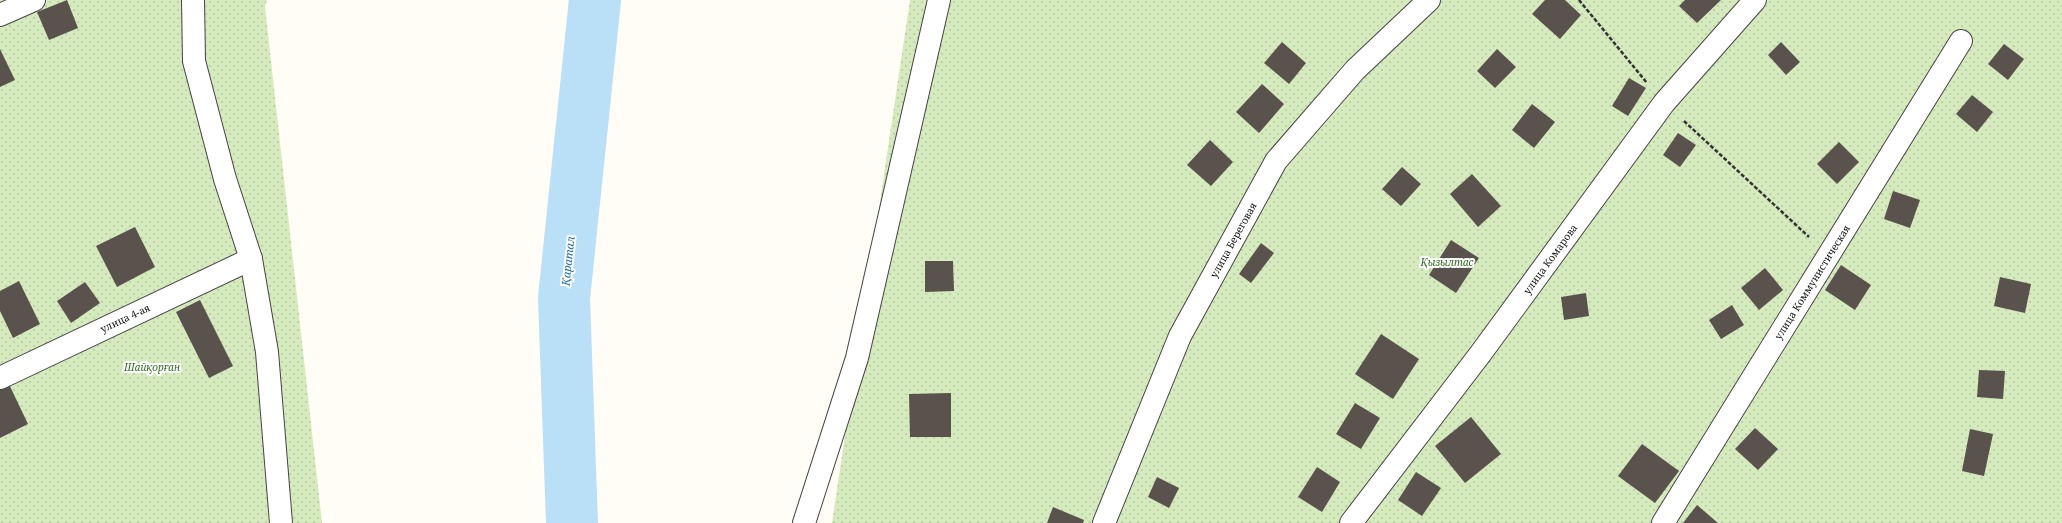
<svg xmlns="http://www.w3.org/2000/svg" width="2062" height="523" viewBox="0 0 2062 523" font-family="'Noto Serif',serif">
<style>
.garden{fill:url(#garden-dots)}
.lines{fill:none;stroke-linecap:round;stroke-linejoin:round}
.river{stroke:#b9e0f7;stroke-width:52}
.building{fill:#5a524d}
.street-casing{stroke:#444;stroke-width:24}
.path{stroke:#333;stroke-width:2.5;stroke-dasharray:4 2;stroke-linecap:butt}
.street{stroke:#fff;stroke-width:22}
.labels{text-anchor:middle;stroke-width:4;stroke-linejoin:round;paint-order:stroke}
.street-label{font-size:10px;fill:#111;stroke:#fff}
.park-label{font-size:10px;font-style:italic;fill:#2f6b1f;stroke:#fff}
.water-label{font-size:11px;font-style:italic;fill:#1768a6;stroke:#fff}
</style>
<defs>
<pattern id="garden-dots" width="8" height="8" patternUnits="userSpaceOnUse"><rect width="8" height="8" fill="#d5ebbd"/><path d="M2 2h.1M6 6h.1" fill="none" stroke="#b6c8a1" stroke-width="1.8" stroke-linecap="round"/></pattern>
</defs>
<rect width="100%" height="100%" fill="#fffdf5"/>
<g class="garden">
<polygon points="0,0 267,0 265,7 322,523 0,523"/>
<polygon points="910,0 2062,0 2062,523 832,523"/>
</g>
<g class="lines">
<polyline class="river" points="572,523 564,298 595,0"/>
</g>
<g class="building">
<polygon points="67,0 78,28 49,40 37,12"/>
<polygon points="1545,0 1565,0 1581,15 1560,39 1532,14"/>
<polygon points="1685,0 1721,0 1697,23 1679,6"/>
<polygon points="1282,42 1306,63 1289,84 1264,63"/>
<polygon points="1781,42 1800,62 1786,75 1768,55"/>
<polygon points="2004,44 2024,59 2008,80 1988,64"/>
<polygon points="0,49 15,80 0,87"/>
<polygon points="1497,49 1516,67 1495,88 1477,71"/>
<polygon points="1629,78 1646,88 1628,116 1612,106"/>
<polygon points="1262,84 1284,104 1259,133 1236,112"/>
<polygon points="1972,95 1993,112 1977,132 1956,114"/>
<polygon points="1532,104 1555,122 1534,148 1512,130"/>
<polygon points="1678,133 1696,145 1680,167 1663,155"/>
<polygon points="1210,140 1233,162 1211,186 1187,165"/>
<polygon points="1839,142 1859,162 1837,184 1817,164"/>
<polygon points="1402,167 1421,184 1401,206 1382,189"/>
<polygon points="1472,174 1501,206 1478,227 1450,194"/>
<polygon points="1893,191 1920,200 1910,228 1884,219"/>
<polygon points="135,227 155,267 117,287 96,246"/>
<polygon points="1451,240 1479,258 1456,293 1429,275"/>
<polygon points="1261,243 1274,253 1251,283 1239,274"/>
<polygon points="925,261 953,261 954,291 925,292"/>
<polygon points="1841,265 1871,285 1855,310 1825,290"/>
<polygon points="1765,268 1783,290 1759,310 1741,288"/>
<polygon points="2000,277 2031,284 2025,313 1994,306"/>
<polygon points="19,281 40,324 13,338 0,311 0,291"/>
<polygon points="85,282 100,303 71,323 57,301"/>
<polygon points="1586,293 1589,316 1564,320 1561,297"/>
<polygon points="200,300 233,366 209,378 176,312"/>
<polygon points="1732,305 1744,325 1721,339 1709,320"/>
<polygon points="1381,334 1419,359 1393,399 1355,374"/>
<polygon points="1979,370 2005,371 2003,399 1977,397"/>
<polygon points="7,380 28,424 0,438 0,384"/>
<polygon points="951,393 951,437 910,437 909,394"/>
<polygon points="1355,403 1380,418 1361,449 1336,434"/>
<polygon points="1471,417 1501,454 1465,483 1435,446"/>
<polygon points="1755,428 1778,449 1758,470 1735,449"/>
<polygon points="1970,429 1993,434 1984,476 1962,471"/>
<polygon points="1642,444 1679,471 1655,503 1618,476"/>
<polygon points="1317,467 1340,482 1322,512 1298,497"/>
<polygon points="1416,472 1441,488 1422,516 1398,500"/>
<polygon points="1157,477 1179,488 1169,508 1148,497"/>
<polygon points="1697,505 1718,523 1683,523"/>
<polygon points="1053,507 1084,520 1083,523 1047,523"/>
</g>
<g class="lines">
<g class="street-casing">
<g id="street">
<polyline points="193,0 194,61 225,179 251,259 267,352 281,523"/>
<polyline points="0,15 34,0"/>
<polyline points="0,378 251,259"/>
<polyline points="804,523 857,358 939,0"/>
<polyline points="1104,523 1180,336 1276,161 1355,70 1429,0"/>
<polyline points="1351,523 1481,353 1664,103 1755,0"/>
<polyline points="1663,523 1961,41"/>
</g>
</g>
<g class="path">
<polyline points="1579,0 1647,83"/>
<polyline points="1684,121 1809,237"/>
</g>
<use href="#street" class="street"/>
</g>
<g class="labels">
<g class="street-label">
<text transform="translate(1233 240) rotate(-61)" y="4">улица Береговая</text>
<text transform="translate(1550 259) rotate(-54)" y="4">улица Комарова</text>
<text transform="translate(1812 282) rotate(-58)" y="4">улица Коммунистическая</text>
<text transform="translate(125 318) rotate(-25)" y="4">улица 4-ая</text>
</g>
<g class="park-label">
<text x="1447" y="266">Қызылтас</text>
<text x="152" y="371">Шайқорған</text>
</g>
<g class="water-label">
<text transform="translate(568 261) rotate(-84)" y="4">Қаратал</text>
</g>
</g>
</svg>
